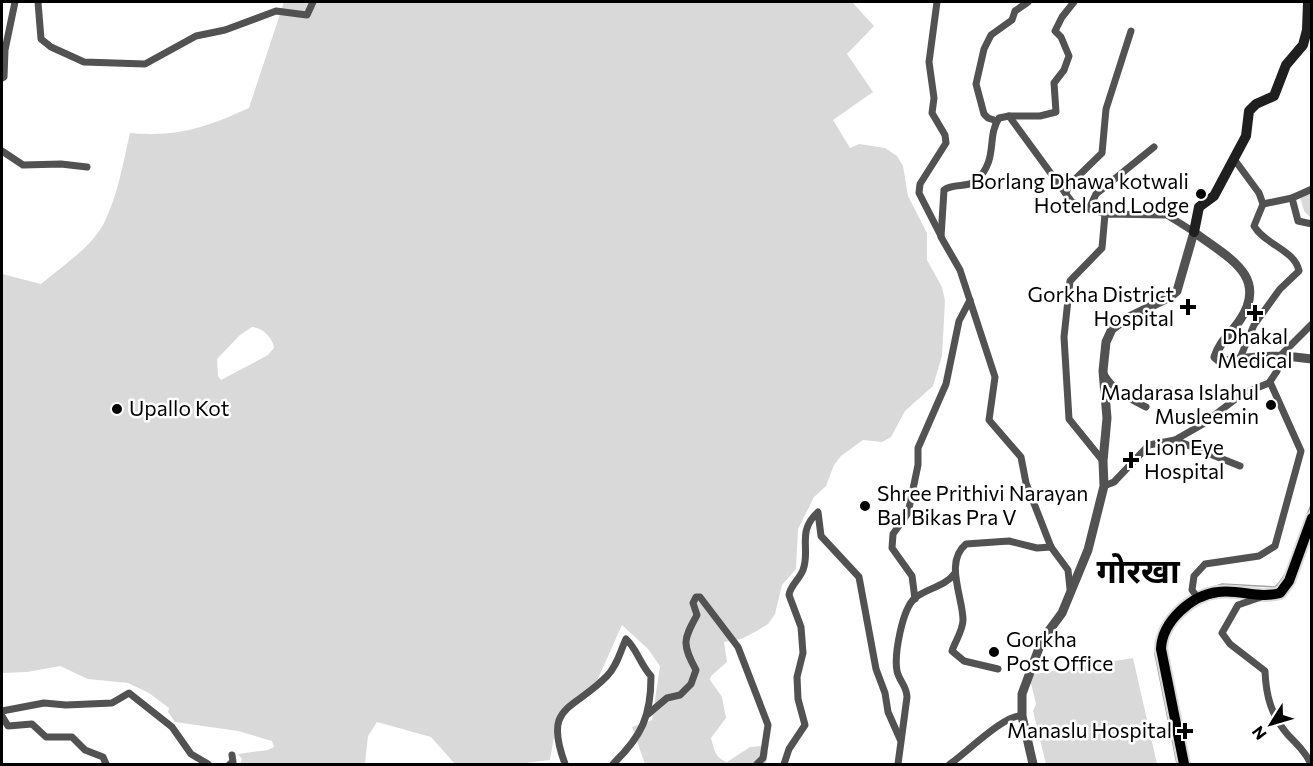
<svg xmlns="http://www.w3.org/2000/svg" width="1313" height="766" viewBox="0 0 1313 766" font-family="Commissioner,'Noto Sans Devanagari',sans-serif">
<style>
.green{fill:#d9d9d9;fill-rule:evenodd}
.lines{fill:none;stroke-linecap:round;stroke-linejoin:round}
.stream{stroke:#a0a0a0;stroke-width:1.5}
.primary-casing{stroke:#dbdbdb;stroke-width:14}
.minor{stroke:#525252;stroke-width:7}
.tertiary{stroke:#525252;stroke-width:9}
.secondary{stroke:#1f1f1f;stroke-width:10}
.primary{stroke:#000;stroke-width:10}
.poi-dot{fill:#000;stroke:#fff;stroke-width:2}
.labels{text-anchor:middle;stroke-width:5;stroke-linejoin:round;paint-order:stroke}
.poi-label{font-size:21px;fill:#000;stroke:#fff;text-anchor:end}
.town-label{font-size:33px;font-weight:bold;fill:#000;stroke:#fff}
</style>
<rect width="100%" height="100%" fill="#fff"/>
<g class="green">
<path d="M284,2H852L874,26L847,54L873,92L833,120L850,148L859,144L885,148L897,156L903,166L908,196L927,233V260L942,287L945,301L942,356L933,386L905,411L891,437L882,442L863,440L841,456L834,465L826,486L814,497L798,529L796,569L782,585L775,614L768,624L755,632L741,639L724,642L727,662L711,676L710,680L722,697L726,718L711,738C714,749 715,758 727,762L750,747L763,746L768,753L766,764H645L632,727L652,720L660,666L648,649L622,625L595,685L558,714L550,760L518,764H455L431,737L377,722L368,736L365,764H240L242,759L238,754L268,750L274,747L272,741L238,731L175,722L168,712L169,708L149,693L128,683L88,679L60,666L27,672L2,673V274L41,284C62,266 91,248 104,223C118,195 123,163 130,133C179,137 204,128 249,108ZM252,327C262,327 273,338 274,348L268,355L221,380L218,376L217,359L240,335Z"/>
<polygon points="1311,192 1311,218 1304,211 1300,197"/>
<polygon points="1133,658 1157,764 1046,764 1033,711 1036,704 1029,675"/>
</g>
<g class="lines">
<g class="stream">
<path d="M1196,593L1222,584L1275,587C1296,567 1299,529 1312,503"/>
<polyline points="1164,623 1175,608 1190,597"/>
<polyline points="1160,630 1155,654 1177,764"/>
</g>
<g class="primary-casing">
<path id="primary" d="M1184,764L1161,649C1162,621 1192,595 1218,592C1239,589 1259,599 1280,593L1289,581L1312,518"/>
</g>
<g class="minor">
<polyline points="38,2 41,39 51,47 84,62 145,64 196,36 225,30 276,11 307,15 313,2"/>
<polyline points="937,2 929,62 934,98 932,113 945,135 946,143 920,184 919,193 941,236"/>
<polyline points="2,78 4,77 5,50 15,2"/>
<polyline points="1009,116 1040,116 1056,112 1054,83 1064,70 1069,56 1061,37 1055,31 1062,17 1074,2"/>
<polyline points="997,121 988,118 984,114 976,84 984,49 991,35 1012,20 1015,11 1028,2"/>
<polyline points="2,151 23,165 61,164 87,167"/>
<path d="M1234,159L1259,193L1263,204L1254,226C1265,245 1295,250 1299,271L1280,289L1254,325L1240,358"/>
<path d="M1066,194L1009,116L999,118C986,138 999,159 976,181C968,188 953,183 944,190L941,237L960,270L995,377L989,420L1021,457L1026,483L1051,547L1068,570L1070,589"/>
<polyline points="1292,198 1298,221 1312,224"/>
<polyline points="1263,204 1292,198 1312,189"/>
<polyline points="1089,209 1096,194 1154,147"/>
<polyline points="1105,214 1072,202 1066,194 1068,186 1102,153 1106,109 1131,31"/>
<path d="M1104,374C1113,390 1129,399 1146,407"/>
<polyline points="1175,440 1240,466"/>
<polyline points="1103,461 1069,419 1064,337 1070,281 1102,248 1105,214 1167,215 1194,232"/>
<polyline points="1104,486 1114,482 1149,445 1175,440 1203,424 1242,394 1269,383 1277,371 1282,354 1312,324"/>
<path d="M1261,597L1238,605L1222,633L1230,644L1265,671C1266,696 1271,715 1288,735C1297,744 1306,753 1311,764"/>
<polyline points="1198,598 1192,590 1194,576 1205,564 1259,556 1275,546 1301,451 1270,382"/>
<polyline points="915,599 912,576 892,548 893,534 908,513 918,465 918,448 946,384 959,321 970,300"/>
<path d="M998,669L964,661L952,651C955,642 963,630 963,620C963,597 944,562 966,544L1009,541L1037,548L1051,547"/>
<polyline points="2,711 44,703 66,705 112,703 129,693 172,727 191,754 208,764"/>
<path d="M648,714L667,698L680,695L691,684L696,670C682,644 683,640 697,615L693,603L696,597H700L738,647L768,725L763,758L757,764"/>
<polyline points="2,716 8,726 32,724 46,737 72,737 85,750 103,757 106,764"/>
<polyline points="230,764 233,762 232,755"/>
<path d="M565,764C543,704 572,712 607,676C617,666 620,652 626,639C637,649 640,664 651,676C651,716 642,736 613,764"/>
<path d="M784,764L789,749L805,725L798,699L797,677L803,653L801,627L789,595C790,586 799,580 803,570C811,549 796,532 818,512L821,536L859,577L876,669L885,693L888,712L900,739"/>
<path d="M898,764L907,697C907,686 899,681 897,671C894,655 902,609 915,598C927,588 945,587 955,573"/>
<path d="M950,764C965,754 1006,713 1022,716"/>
</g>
<path class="tertiary" d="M1033,764L1022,716V694L1042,640L1062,613L1088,550L1104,486L1103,461L1107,418L1103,371L1106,342L1112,329L1127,318L1170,297L1177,291L1194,232C1225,256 1270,275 1240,320C1230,335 1221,339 1215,357L1221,362C1251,356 1282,354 1312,359"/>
<polyline class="secondary" points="1194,232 1199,207 1214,196 1246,136 1249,111 1256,104 1274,96 1286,65 1303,45 1307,30 1308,2"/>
<use href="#primary" class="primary"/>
</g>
<g class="poi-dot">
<circle cx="1201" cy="194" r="6"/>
<path d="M1185 298h6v6h6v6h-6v6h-6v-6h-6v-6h6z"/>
<path d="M1252 304h6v6h6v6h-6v6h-6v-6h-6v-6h6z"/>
<circle cx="1271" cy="405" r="6"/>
<circle cx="117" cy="409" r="6"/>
<path d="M1128 451h6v6h6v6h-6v6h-6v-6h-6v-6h6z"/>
<circle cx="865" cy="506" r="6"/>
<circle cx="994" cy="652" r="6"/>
<path d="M1182 722h6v6h6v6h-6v6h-6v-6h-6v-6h6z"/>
</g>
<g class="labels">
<g class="poi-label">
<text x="1189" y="189">Borlang Dhawa kotwali<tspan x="1189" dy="24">Hotel and Lodge</tspan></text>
<text x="1174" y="302">Gorkha District<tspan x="1174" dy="24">Hospital</tspan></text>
<text x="1255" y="344" text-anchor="middle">Dhakal<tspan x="1255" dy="24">Medical</tspan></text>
<text x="1259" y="400">Madarasa Islahul<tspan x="1259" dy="24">Musleemin</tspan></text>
<text x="129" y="416" text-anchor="start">Upallo Kot</text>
<text x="1144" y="455" text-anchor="start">Lion Eye<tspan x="1144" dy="24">Hospital</tspan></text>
<text x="877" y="501" text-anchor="start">Shree Prithivi Narayan<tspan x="877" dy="24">Bal Bikas Pra V</tspan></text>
<text x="1006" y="647" text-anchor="start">Gorkha<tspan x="1006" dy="24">Post Office</tspan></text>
<text x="1172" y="738">Manaslu Hospital</text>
</g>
<g class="town-label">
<text x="1138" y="583">गोरखा</text>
</g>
</g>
<rect width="1313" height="766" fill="none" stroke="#000000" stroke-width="6"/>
<g transform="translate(1271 724) rotate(233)" stroke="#ffffff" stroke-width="4.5" paint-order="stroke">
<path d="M0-4.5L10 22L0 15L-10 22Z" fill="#000000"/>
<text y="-9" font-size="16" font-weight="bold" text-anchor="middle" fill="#000000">N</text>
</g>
</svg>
